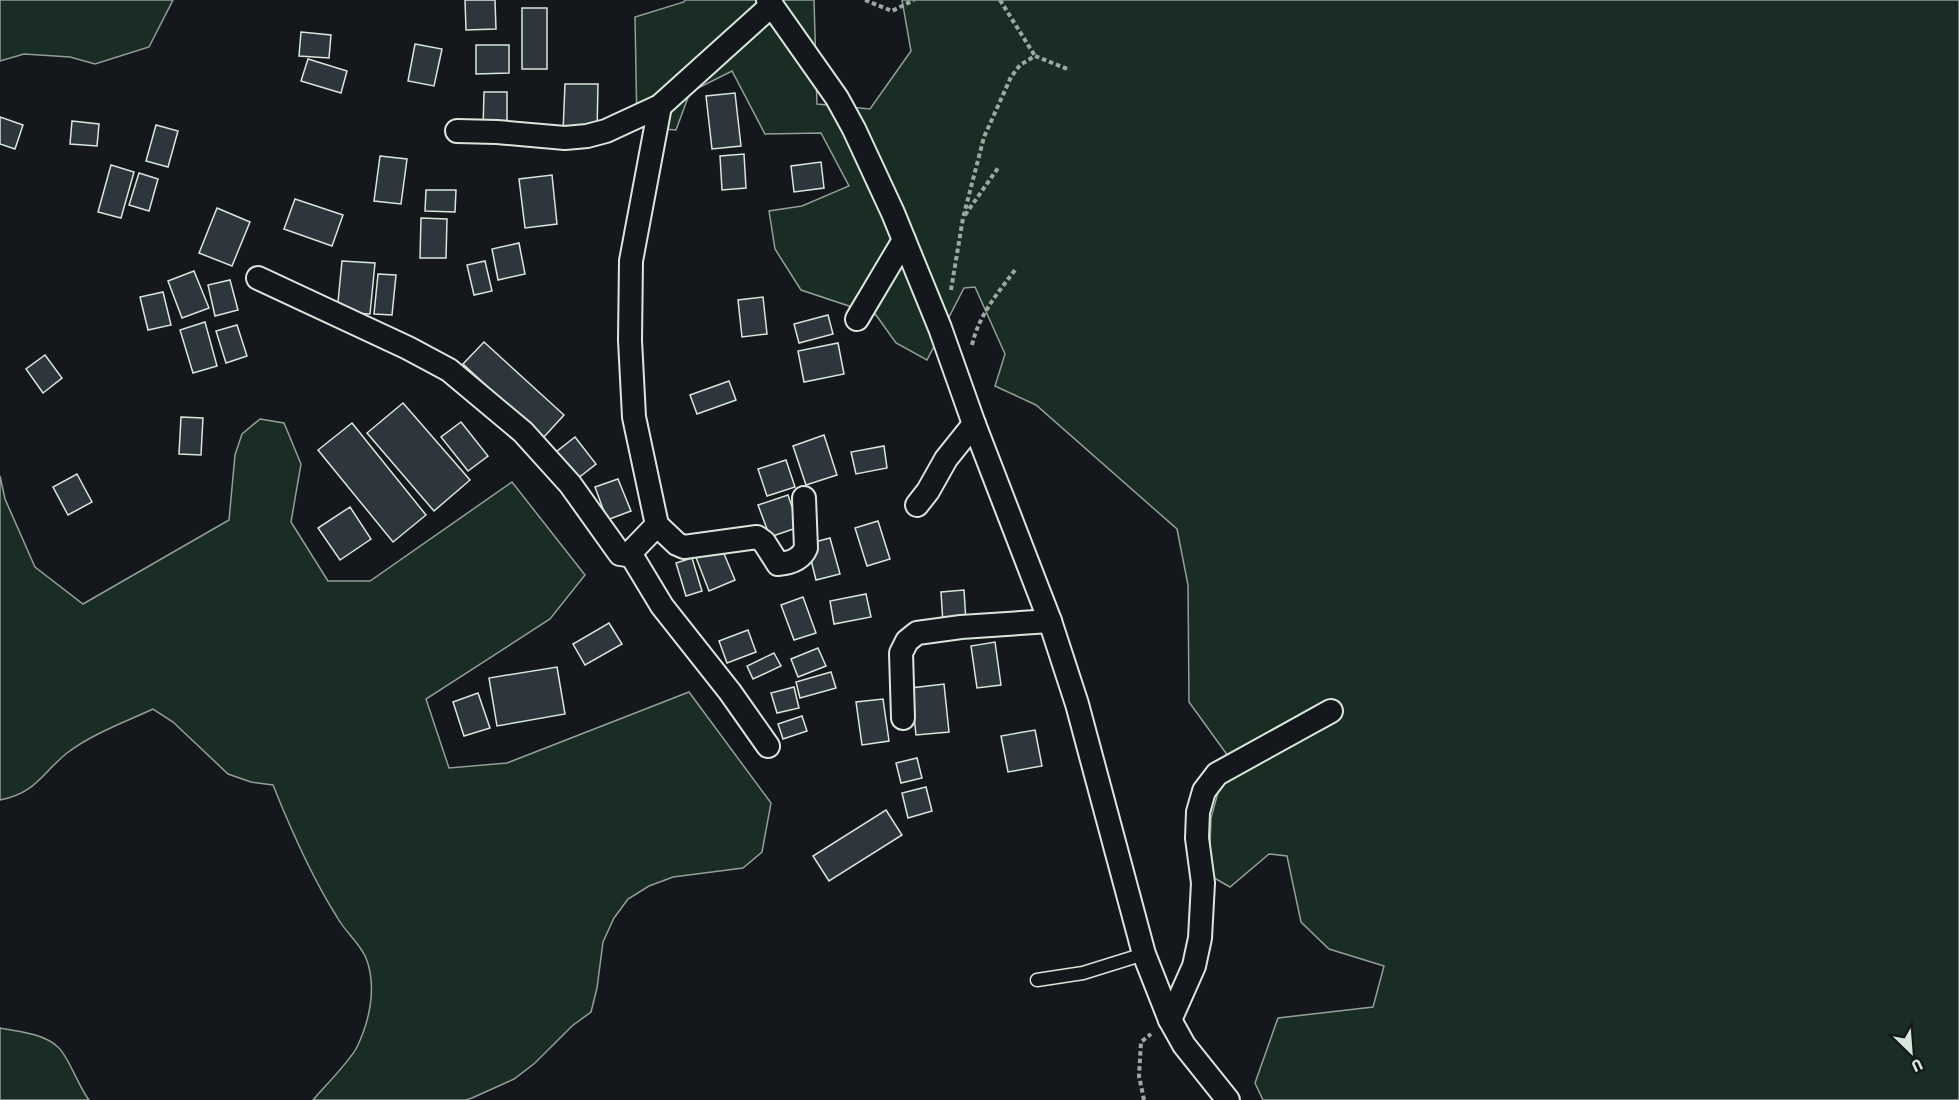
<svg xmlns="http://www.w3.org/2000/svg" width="1959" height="1100" viewBox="0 0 1959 1100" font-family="'Asap Condensed',sans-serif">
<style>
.green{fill:#1a2d24;stroke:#939e99;stroke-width:1.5}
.building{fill:#2c363c;stroke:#d8e6dc;stroke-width:1.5}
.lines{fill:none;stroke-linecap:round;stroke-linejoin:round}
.lane-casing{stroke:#d8e6dc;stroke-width:15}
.street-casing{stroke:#d8e6dc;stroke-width:26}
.path{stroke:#9da8a2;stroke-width:4;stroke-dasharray:4.5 3;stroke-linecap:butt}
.lane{stroke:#14181c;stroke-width:12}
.street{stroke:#14181c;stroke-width:22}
</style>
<rect width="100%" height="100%" fill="#14181c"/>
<g class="green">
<polygon points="0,0 173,0 149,47 95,64 70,57 24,54 0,61"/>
<polygon points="685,0 814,0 817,104 870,109 911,51 902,0 1959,0 1959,1100 1263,1100 1255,1083 1278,1018 1373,1007 1384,966 1329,949 1301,922 1287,856 1269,854 1230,887 1209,875 1211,818 1228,756 1189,702 1188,585 1177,529 1036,405 995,386 1005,354 975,287 964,288 927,360 896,343 876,315 801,290 775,249 769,211 802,206 849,186 821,133 765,134 732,71 690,92 676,130 637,127 635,17 684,2"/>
<path d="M260,419L284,423L301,464L291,522L328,581H370L512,482L585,575L550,619L426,699L449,768L507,763L689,692L771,803L762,852L743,868L673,877L649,886L628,899L614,918L603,942L597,988L591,1012L572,1026L535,1063L514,1079L472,1098L466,1100H313C324,1087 350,1061 357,1047C370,1020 377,986 366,958C359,942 345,932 337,917C311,876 291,830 273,785L251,782L228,774L173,722L153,709C125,722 92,734 67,753C41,774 36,793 0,800V476L5,499L35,567L83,604L229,520L235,455L242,434Z"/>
<path d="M0,1028C19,1032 43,1033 58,1047C69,1057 78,1086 89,1100H0Z"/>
</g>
<g class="building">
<polygon points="465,0 495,0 496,29 466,30"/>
<rect x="522" y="8" width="25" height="61"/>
<polygon points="301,32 331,35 329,58 299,56"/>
<polygon points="415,44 442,49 434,86 408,81"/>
<polygon points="476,45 509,45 509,73 476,74"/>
<polygon points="308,59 347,71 341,93 301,81"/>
<polygon points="565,84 598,84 597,132 563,132"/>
<polygon points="484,92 507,92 507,130 483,129"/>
<polygon points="735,93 741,146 712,149 706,96"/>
<polygon points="0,117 23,125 15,149 0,144"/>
<polygon points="72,121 99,124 97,146 70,144"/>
<polygon points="156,125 178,131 168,167 146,161"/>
<polygon points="744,154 746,188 722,190 720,156"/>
<polygon points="380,156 407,159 401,204 374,201"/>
<polygon points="821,162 824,188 794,192 791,166"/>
<polygon points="111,165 134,172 121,218 98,212"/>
<polygon points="139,173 158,179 149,211 129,205"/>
<polygon points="552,175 557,224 525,228 519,179"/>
<polygon points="426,190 456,190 455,212 425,211"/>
<polygon points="295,199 343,215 332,246 284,229"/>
<polygon points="217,208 250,222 232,266 199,253"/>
<polygon points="421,218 447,219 446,258 420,258"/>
<polygon points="519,243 525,274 498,280 492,249"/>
<polygon points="342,261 375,263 370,314 337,312"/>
<polygon points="485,261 492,291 474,295 467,265"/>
<polygon points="194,271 209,308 182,318 168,281"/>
<polygon points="378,274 396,275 392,315 374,314"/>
<polygon points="230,280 238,310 215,316 208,285"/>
<polygon points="163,292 171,325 148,330 140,297"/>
<polygon points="763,297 767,334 742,337 738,300"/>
<polygon points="828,315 833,334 799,343 794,324"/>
<polygon points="205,322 217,366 193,373 180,330"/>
<polygon points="237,325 247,356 226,363 216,331"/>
<polygon points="484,342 564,415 543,438 463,364"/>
<polygon points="838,343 844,374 804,382 798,351"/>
<polygon points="45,355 62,378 43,393 26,369"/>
<polygon points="729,381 736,400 697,414 690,395"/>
<polygon points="403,403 470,480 434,511 367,433"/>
<polygon points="181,417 203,418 201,455 179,454"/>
<polygon points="461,422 488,456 468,471 441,437"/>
<polygon points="352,423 426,515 393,542 318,450"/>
<polygon points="824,435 837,475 806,485 793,446"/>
<polygon points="575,437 596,464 577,479 556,452"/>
<polygon points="884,446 887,468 856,474 851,452"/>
<polygon points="786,460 795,487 767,496 758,469"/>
<polygon points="77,474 92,502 68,515 53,487"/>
<polygon points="618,479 631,511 607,520 595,487"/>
<polygon points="788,495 799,527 770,537 758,505"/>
<polygon points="350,507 371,539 340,560 318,528"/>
<polygon points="878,521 890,559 867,566 855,528"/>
<polygon points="830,538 840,574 816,580 807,544"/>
<polygon points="720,544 735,580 709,591 695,555"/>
<polygon points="692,558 702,591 686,596 676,563"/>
<polygon points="964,590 966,622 943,624 941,592"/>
<polygon points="866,594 871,617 834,624 830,601"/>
<polygon points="803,597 816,633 794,640 781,605"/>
<polygon points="609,623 622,644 585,665 573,644"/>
<polygon points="748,630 756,652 727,663 719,641"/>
<polygon points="995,642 1001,685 977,688 971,646"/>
<polygon points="818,648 826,666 798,677 791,659"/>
<polygon points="774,653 781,666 753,679 747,666"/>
<polygon points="557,667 565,714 497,726 489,678"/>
<polygon points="831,672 836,688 800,698 796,682"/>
<polygon points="944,684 949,732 916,735 911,688"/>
<polygon points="794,687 799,708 777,713 771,693"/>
<polygon points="478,693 490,728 464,736 453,702"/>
<polygon points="883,699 889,741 862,745 856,702"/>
<polygon points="802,716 807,731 783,739 778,724"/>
<polygon points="1035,730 1042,766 1008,772 1001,736"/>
<polygon points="917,758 922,778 901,783 896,763"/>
<polygon points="926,787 932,811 908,818 902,793"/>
<polygon points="886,810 902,835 829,881 813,856"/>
</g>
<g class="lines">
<g class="lane-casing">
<polyline id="lane" points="1037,980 1083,973 1144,954"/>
</g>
<g class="street-casing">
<g id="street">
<polyline points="768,0 837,98 854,129 893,213 940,328 974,424 1050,621 1077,704 1144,954 1170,1020 1184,1045 1228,1100"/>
<polyline points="457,131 497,132 565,138 587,136 606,131 660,106 772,5"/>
<path d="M258,278L408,348L449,370L523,432L570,484L620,554L627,555L630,553L657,525L677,544L684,547L757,537L764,542L778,564C790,563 801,560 806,548L804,498"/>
<polyline points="857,319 904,240"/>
<polyline points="917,505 928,491 946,459 974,424"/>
<polyline points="657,525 634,417 630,340 631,261 660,106"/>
<polyline points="630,553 662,606 730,692 768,746"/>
<polyline points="903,718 901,653 907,641 917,633 961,627 1050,621"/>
<polyline points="1170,1020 1194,966 1200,938 1203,883 1197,838 1198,812 1204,791 1217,774 1331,711"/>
</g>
</g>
<g class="path">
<polyline points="865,0 892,11 914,0"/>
<polyline points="1000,0 1035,56"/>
<polyline points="965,215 998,168"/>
<polyline points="951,290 963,218 984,137 1011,77 1020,65 1035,56 1070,70"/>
<path d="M972,345C979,315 997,294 1015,270"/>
<polyline points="1144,1100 1139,1076 1141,1042 1151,1034"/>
</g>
<use href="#lane" class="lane"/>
<use href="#street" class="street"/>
</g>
<g transform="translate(1911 1052) rotate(155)" stroke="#14181c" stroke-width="4.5" paint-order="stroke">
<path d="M0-4.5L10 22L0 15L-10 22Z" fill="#d8e6dc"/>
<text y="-9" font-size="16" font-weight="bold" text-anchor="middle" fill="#d8e6dc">U</text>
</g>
</svg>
